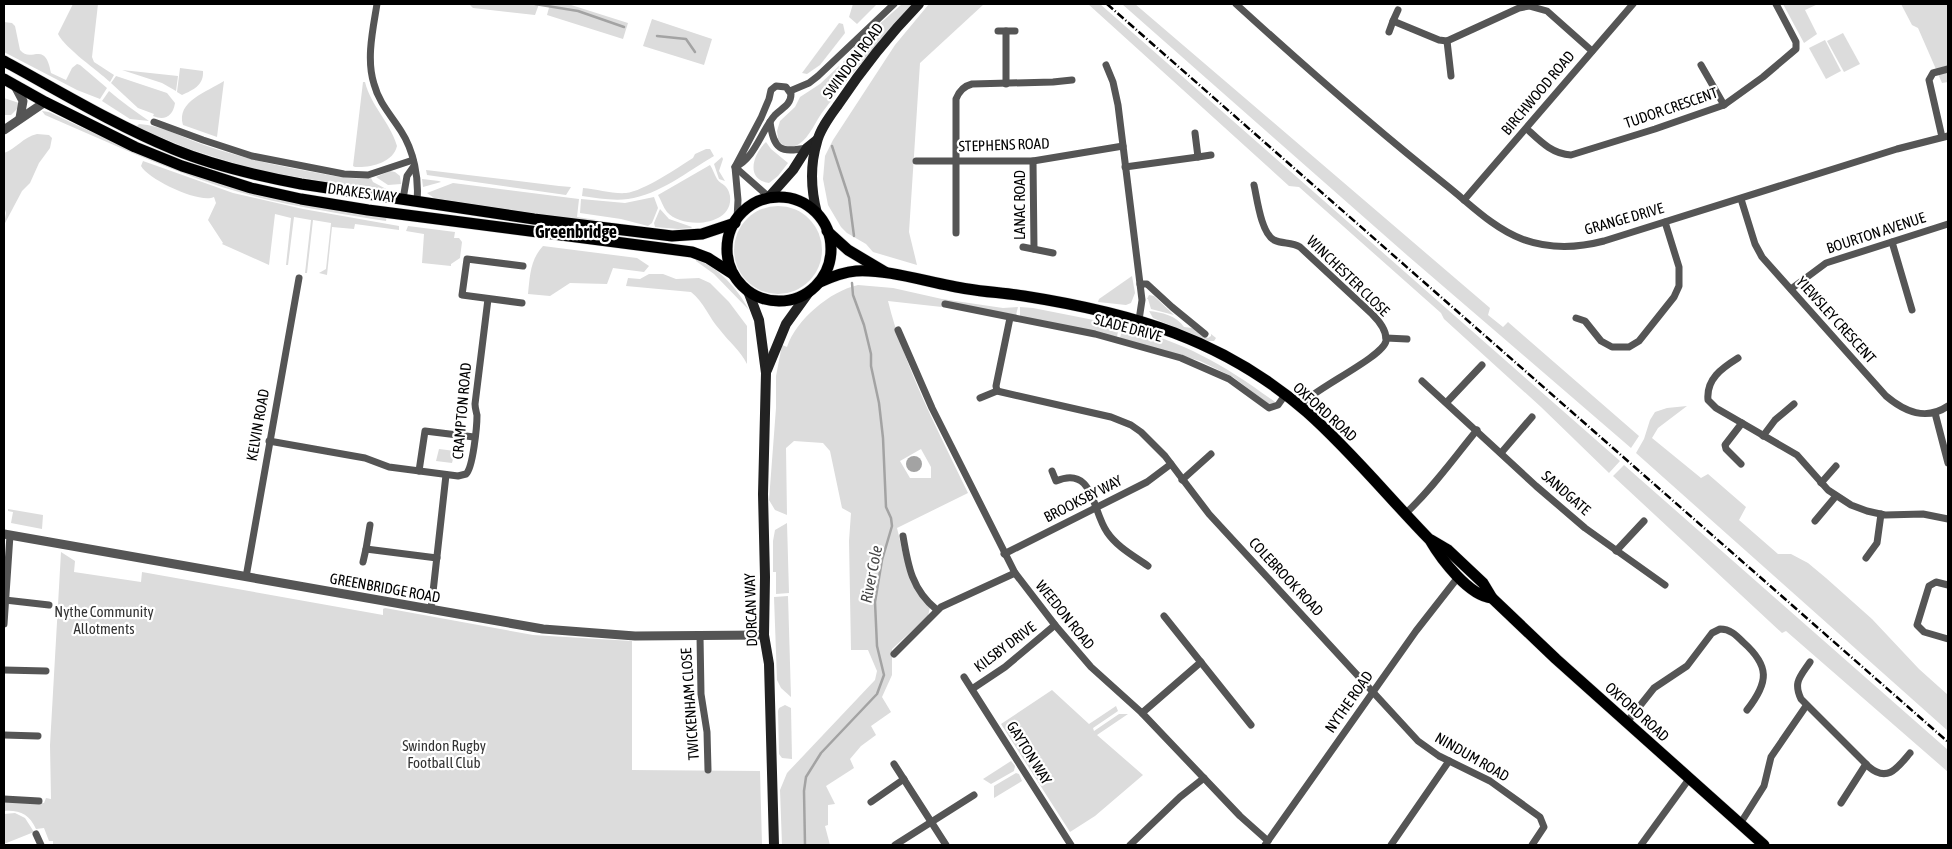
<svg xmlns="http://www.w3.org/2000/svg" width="1952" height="849" viewBox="0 0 1952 849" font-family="'Asap Condensed',sans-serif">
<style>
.green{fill:#dcdcdc;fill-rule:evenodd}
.water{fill:#a3a3a3}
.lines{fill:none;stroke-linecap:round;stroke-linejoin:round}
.stream{stroke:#a3a3a3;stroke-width:2.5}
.primary-casing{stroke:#dbdbdb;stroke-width:12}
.minor{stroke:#555;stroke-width:7}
.tertiary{stroke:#555;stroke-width:9}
.secondary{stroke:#222;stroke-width:10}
.primary{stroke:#000;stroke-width:11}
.rail{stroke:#000;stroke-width:2.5;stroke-dasharray:8 2.5 1 2.5;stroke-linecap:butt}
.labels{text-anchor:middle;stroke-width:4.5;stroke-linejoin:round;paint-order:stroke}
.street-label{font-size:15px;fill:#000;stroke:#fff}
.park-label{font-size:15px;fill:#333;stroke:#fff}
.water-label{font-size:16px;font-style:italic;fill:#444;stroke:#fff}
.quarter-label{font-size:18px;font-weight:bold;fill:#000;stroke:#fff}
</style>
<rect width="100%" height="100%" fill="#fff"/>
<g class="green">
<path d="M73,4H98L92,57L94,62L114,75L110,82C97,70 66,49 58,34Z"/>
<polygon points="469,4 539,4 535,15 473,8"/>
<polygon points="550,4 568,4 628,23 623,39 547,15"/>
<polygon points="853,4 877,4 857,24 849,17"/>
<path d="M902,4H913C882,38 852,73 824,110C816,120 810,137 799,144C790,150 783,146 776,139L778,138L777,131L780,121L795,107L800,97L820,84L839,66L841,68L845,64L843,62L852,54L850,52L856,45Z"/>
<polygon points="929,4 984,4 920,63 909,232 917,265 873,252 866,244 847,233 841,227 828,205 823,179 825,156 833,140 895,45"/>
<polygon points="1088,4 1100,4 1620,461 1609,473 1541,407 1444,319 1441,313 1299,187 1289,186"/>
<polygon points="1122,4 1135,4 1490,308 1488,315 1503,327 1508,322 1639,436 1631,448 1408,256"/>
<polygon points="1783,4 1818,4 1805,10 1817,34 1804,43"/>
<polygon points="1901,4 1948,4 1948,82 1942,83 1918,28 1912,25"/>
<polygon points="652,19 712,39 704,65 643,46"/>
<path d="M4,22L12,23L15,26L20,50C31,64 45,39 51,73L66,80L72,68L77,64L80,65L107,88L100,99L77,90L4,52Z"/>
<polygon points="839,23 843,24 845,33 820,65 807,74 802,73"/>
<polygon points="1843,33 1860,64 1844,72 1827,41"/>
<polygon points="1825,40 1841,71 1826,79 1809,48"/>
<path d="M180,68L203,71C204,85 193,90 182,95L177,92Z"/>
<polygon points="122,70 178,76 176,91 162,83"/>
<path d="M116,76L167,93L175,103C173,116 165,121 153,116L154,114L138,108L111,83Z"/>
<path d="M224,81L217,137L183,125C176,101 207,92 224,81Z"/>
<path d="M363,82H365C371,106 390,122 397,146C393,163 370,168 355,167L353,166Z"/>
<path d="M109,91C122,102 135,111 149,121L130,119L102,101Z"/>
<polygon points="4,98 19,103 18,108 11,115 4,115"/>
<path d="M42,111L49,112L83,128L169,164L387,216L386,221C331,212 275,204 222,187C161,167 103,140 45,115Z"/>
<path d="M139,124C162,125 185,139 207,146C240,157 273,165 307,171C329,175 349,180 371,178L373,182L388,190L386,192L256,170L189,149L136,127Z"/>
<path d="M37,134L49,135L52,138L50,148L39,163L30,183L22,191L4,225L6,213L4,206V153C16,149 23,137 37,134Z"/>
<path d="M766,142L771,149L788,163L778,176L769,183C744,179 754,153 766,142Z"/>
<path d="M706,149H710L714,156C688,171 659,195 628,199C613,201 597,198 582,196L583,188C597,189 612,194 626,193C644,191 677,168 693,158L695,154Z"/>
<polygon points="722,157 723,159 719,171 725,181 719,179 714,164"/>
<path d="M143,161L233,193L303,209L399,226V230L355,224L354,229L332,227L327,275L319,273L326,269L331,223L313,220L307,273H305L311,220L294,217L288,265H286L291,218L275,214L269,265L222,244L223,243L208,220L216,203L214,197C200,204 149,180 141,166Z"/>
<path d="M710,165C713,169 714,174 717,179C721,185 728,184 730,196C734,226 683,230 667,212C663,207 661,200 658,195Z"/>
<polygon points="426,170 559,186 571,187 566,195 427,175"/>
<polygon points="390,171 395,172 400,176 401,184 388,185 376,177"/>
<polygon points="422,179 439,181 441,182 423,187"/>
<polygon points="453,183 579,199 577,217 597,220 584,221 434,198 427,193"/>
<polygon points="654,197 658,208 652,223 648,226 621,219 580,213 581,199 625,203"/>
<circle cx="778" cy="250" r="44"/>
<polygon points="660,209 669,219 692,227 691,228 678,229 655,227 654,223"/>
<polygon points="408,226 455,232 454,238 459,238 462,242 460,258 451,264 451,266 422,263 424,234 406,231"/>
<path d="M543,246L637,258L649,266L644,272L613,268L607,284L570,283L550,296L528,294C530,276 530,260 543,246Z"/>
<path d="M696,259C719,268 738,289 749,310L714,274L696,261Z"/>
<path d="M649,274H663L676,279L699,278L710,283L729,302L747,326V364C740,350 729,342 720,330C709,318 704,302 691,292L626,286L628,278L640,279Z"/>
<polygon points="1132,276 1135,293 1131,303 1126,305 1098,302 1099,299"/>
<path d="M858,285L893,288L942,299L1003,308L1018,307L1016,315L945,303L942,307L888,301C905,369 938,430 968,493L897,528C904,556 907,586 930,607L928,616L892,649V675L882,697L891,712L871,726L876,735L861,746L850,759L854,768L826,786L835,804L828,805V825L825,826L830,845H782L780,790L787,773L875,680L877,671L868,650H851L849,541L851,513L842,508L830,451L823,443L794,441L786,448L787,515L775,510L769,500L776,408V376L782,345L787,347C796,320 830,291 858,285ZM921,449L931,467V478H910L900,461Z"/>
<polygon points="1149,295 1154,296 1174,315 1151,309 1148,299 1147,299"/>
<polygon points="1020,307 1033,308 1119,325 1117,337 1020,316"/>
<path d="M1149,311C1161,312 1177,316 1184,327L1192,328L1208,338L1211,336V334L1216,338L1214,341H1207L1153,318Z"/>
<path d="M1123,326C1186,343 1223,364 1275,402L1270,405L1233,377L1200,361L1120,338Z"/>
<polygon points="1687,406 1658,428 1652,438 1701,478 1708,474 1746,507 1739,520 1778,554 1791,554 1808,563 1826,578 1872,619 1919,669 1948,695 1948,731 1636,453 1644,439 1650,420 1655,412 1667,408"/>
<polygon points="439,449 455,451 452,463 436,461"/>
<polygon points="1624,465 1948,750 1948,772 1786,631 1782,633 1613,476"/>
<polygon points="8,509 43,515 42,529 11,523 13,512 8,511"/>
<polygon points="787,523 789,593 776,594 776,572 773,572 773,541 775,530"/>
<path d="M61,552L75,561L74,572L141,582L142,572L383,615V609L385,608L533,635L632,641V770L760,771L762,845H53V841H49L44,828L36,829C29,814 20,810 4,811V801L44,803L46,798L51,799L50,745Z"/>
<polygon points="788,596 791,697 781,688 777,680 774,597"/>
<polygon points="1052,690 1089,724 1116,706 1118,711 1093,728 1094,731 1119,714 1128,714 1097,735 1143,775 1095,816 1070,832 1001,724"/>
<polygon points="785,705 791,708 792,759 782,758 779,754 778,711 779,708"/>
<polygon points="1011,761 1015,766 1014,771 991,784 983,779"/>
<polygon points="1016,773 1019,774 1022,781 994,798 994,786"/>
<polygon points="15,813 25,818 34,832 4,844 4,814"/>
</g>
<circle class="water" cx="914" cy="464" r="8"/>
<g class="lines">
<g class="stream">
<polyline points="535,4 578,11 624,27"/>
<polyline points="657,36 686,39 695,52"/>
<polyline points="832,146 849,198 854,236"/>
<polyline points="805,845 804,791 806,777 821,753 877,694 884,675 877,646 875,602 882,560 892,526 891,518 886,507 883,438 879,403 871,366 871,354 864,325 853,295 852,283"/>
</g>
<g class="primary-casing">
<g id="primary">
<path d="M4,61C59,91 115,125 173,149C214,166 258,176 301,184L534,219L672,236L702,234L735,223"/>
<polyline points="4,79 45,102 135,147 182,166 251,188 301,199 368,210 692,252 708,258 733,274"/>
<circle cx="779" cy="249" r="52"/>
<polyline points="827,231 848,250 885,272"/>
<path d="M820,282C831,277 843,272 856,271C891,269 932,284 968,289C986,292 1005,293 1024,296C1132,313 1223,339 1307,412C1351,451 1389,498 1430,540C1441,559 1469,596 1492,598"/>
<polyline points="1431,540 1448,550 1483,583 1492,598 1556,659 1764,845"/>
</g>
</g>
<g class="minor">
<path d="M377,4C373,29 366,59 374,84C379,103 391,115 401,131C414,151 419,178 417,201"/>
<path d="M1236,4C1304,66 1373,127 1446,185C1470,204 1493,228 1522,239C1549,249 1577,248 1604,241L1897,149L1948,136"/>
<polyline points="1393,21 1398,10"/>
<polyline points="998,31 1015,31"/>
<polyline points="1006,31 1006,84"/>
<polyline points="1389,32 1393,21 1439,40 1447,41 1519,8 1529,6 1547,11 1592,51"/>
<polyline points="1447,41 1451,76"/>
<polyline points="1106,65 1113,82 1118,105 1142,300 1139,320"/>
<polyline points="1701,65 1724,105"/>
<polyline points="790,91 809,83 818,76 894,4"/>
<polyline points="154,122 203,140 252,156 344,174 368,175 413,160"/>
<path d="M770,122C774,150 780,153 807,148"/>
<path d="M1527,129C1540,141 1552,154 1571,155L1655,129L1724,105L1763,77L1796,49V42L1776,4"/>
<polyline points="1942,137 1929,80 1933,73 1948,69"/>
<polyline points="1198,157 1211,155"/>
<polyline points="916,161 1033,161 1123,146"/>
<polyline points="1033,161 1034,249"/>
<path d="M735,167C755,158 761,131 775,115C782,108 791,105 791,94L786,87L776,86L771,90L769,99L761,118L735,167L738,200L737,219"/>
<polyline points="735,167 769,197"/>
<polyline points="1125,167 1198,157 1195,133"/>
<path d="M1254,185C1257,198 1261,233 1274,240C1282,244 1292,242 1300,247L1372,314C1379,321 1387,330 1386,341C1383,357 1314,389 1299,406"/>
<polyline points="403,199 407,176 414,166"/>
<path d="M1741,199L1755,244L1762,257L1886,396C1905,412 1926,421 1948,406"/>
<polyline points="1464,200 1633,4"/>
<path d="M956,233V99C959,91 964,86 972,84L1053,82L1072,80"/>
<polyline points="1892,242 1912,310"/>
<polyline points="1023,247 1053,253"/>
<polyline points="1140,284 1147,284 1172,307 1205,334"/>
<polyline points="1791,289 1826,263 1948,224"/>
<polyline points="522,303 462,295 467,259 523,266"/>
<polyline points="945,304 1095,334 1181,358 1229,379 1269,408 1278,405 1285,395"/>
<polyline points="1576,318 1585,321 1601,341 1612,347 1629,347 1639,341 1674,297 1679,286 1679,267 1665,222"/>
<polyline points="898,330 932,408 1015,573 1055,625 1091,667 1142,713 1240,816 1268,841"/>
<polyline points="1386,338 1407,339"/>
<path d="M1738,358C1722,368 1706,379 1708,400L1716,408L1797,455L1828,490L1851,505L1867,511L1885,515L1923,514L1948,519"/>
<polyline points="1422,381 1536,486 1585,528 1665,585"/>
<polyline points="997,391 996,386 1010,318"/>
<polyline points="980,398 997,391 1111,417 1131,425 1141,432 1165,456 1209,514 1418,741 1439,756 1490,781 1540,817 1544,827 1532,845"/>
<polyline points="1447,402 1482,365"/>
<polyline points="1935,413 1948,463"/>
<polyline points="1763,436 1775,420 1794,404"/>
<path d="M269,441L365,458L389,467L458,476L466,474C473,468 477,426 477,415C476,411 475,408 475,404L488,299"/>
<polyline points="1501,453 1532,417"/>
<polyline points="1741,464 1726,449 1725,445 1742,423"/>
<polyline points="419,471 425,431 474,437"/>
<path d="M1052,471L1056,481C1094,465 1092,511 1107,532C1117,547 1134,556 1148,566"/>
<polyline points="1182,480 1211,454"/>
<polyline points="1821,483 1836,466"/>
<path d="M1405,514C1432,489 1453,459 1477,430"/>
<polyline points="1815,521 1836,496"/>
<polyline points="370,525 366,549 437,558"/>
<path d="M903,536C908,566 912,590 937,610"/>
<polyline points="1616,551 1644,521"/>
<polyline points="1004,554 1147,482 1171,464"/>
<polyline points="1866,558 1877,543 1881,514"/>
<polyline points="363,562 366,549"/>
<polyline points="246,577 299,278"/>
<polyline points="1948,585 1936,582 1929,586 1917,625 1924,632 1948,639"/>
<polyline points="5,600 49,605"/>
<polyline points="431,610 446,475"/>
<polyline points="1164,616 1251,725"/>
<polyline points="4,624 10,535"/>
<polyline points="700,636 701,694 707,732 708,770"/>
<polyline points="894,654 941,607 1015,573"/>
<path d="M1810,662C1800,677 1793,682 1801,699L1869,767C1888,783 1898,767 1910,753"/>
<polyline points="4,670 46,671"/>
<polyline points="964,677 1071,845"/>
<polyline points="972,689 1005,667 1055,625"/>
<polyline points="1142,713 1201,662"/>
<path d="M1627,722L1654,688L1687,666L1712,633L1720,629C1730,629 1736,635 1743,642C1770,666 1769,682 1747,710"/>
<polyline points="4,735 38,736"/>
<polyline points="894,764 946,845"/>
<polyline points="4,799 39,801"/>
<polyline points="871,802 904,779"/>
<polyline points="1841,803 1866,764"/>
<polyline points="1740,824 1764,786 1771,757 1806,706"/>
<polyline points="36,834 41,845"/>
<polyline points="895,845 974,795"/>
<polyline points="1130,845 1180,797 1204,778"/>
<polyline points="1265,845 1416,631 1459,576"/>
<polyline points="1391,845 1449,761"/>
<polyline points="1641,845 1689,779"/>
</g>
<g class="tertiary">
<polyline points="15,86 23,101 20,118"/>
<polyline points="4,130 45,102"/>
<polyline points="4,534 543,629 635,636 764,635"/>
</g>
<g class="secondary">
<polyline points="769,197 793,170 807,148 817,140"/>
<path d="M817,213C811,190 810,165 817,142C820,129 830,116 838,105C862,69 889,35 919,4"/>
<polyline points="748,291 759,320 766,373 763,494 765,577 764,635 769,664 774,845"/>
<polyline points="767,370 786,324 809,292"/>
</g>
<use href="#primary" class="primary"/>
<polyline class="rail" points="1107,4 1948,742"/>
</g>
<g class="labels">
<g class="street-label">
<text transform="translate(853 61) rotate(-53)" y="5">SWINDON ROAD</text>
<text transform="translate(1538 93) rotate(-50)" y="5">BIRCHWOOD ROAD</text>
<text transform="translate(1671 108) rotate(-19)" y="5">TUDOR CRESCENT</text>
<text transform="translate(1004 145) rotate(-2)" y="5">STEPHENS ROAD</text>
<text transform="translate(362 193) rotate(8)" y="5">DRAKES WAY</text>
<text transform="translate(1020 205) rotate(-90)" y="5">LANAC ROAD</text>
<text transform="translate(1624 219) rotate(-16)" y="5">GRANGE DRIVE</text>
<text transform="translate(1876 233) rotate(-18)" y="5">BOURTON AVENUE</text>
<text transform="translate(1348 276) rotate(44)" y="5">WINCHESTER CLOSE</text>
<text transform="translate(1836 320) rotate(48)" y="5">YIEWSLEY CRESCENT</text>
<text transform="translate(1128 328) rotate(15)" y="5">SLADE DRIVE</text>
<text transform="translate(462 411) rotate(-85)" y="5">CRAMPTON ROAD</text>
<text transform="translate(1325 412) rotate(42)" y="5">OXFORD ROAD</text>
<text transform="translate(258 425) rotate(-80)" y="5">KELVIN ROAD</text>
<text transform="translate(1566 493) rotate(41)" y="5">SANDGATE</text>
<text transform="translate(1083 499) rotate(-27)" y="5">BROOKSBY WAY</text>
<text transform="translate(1286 577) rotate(47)" y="5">COLEBROOK ROAD</text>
<text transform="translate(385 588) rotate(10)" y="5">GREENBRIDGE ROAD</text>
<text transform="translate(751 610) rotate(-92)" y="5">DORCAN WAY</text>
<text transform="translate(1065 615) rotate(51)" y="5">WEEDON ROAD</text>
<text transform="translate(1005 647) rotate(-37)" y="5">KILSBY DRIVE</text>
<text transform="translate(1349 702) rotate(-55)" y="5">NYTHE ROAD</text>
<text transform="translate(690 704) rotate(-94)" y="5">TWICKENHAM CLOSE</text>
<text transform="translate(1637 712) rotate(42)" y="5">OXFORD ROAD</text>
<text transform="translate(1029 753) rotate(58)" y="5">GAYTON WAY</text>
<text transform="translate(1472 757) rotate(30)" y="5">NINDUM ROAD</text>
</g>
<g class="park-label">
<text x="104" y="617">Nythe Community<tspan x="104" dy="17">Allotments</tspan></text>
<text x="444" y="751">Swindon Rugby<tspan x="444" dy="17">Football Club</tspan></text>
</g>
<g class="water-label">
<text transform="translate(871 574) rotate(-79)" y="6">River Cole</text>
</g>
<g class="quarter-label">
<text x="576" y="238">Greenbridge</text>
</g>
</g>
<rect width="1952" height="849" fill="none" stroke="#000000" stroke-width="10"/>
</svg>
